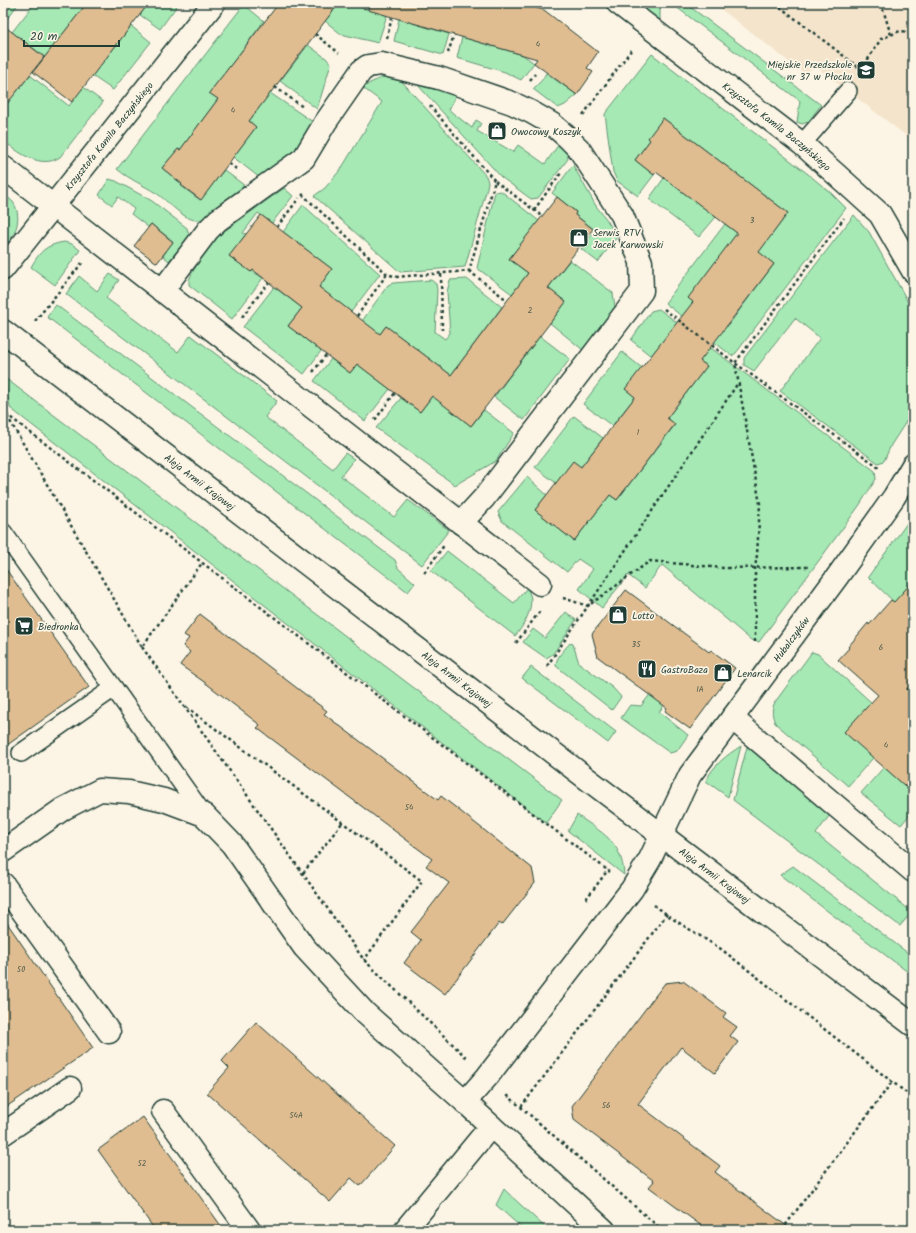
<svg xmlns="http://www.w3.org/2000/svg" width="916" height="1233" viewBox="0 0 916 1233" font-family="Kalam,sans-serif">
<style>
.built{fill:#f4e4cc}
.green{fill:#a6e9b4;stroke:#629374}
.building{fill:#e0bd91;stroke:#1f3d34}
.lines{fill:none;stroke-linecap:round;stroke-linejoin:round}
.service-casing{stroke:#1f3d34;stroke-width:20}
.minor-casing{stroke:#1f3d34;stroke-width:25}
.tertiary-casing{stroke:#1f3d34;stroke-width:25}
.path{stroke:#1f3d34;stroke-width:2.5;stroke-dasharray:3 3;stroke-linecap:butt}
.service{stroke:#fcf5e5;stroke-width:17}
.minor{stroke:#fcf5e5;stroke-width:22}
.tertiary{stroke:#fcf5e5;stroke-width:22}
.labels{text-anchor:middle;stroke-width:3.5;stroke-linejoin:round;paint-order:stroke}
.number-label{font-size:8px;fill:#4f5d4b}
.poi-label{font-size:10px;fill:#1f3d34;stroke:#fcf5e5;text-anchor:start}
.street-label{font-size:10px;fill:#1f3d34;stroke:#fcf5e5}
</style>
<rect width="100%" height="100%" fill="#fcf5e5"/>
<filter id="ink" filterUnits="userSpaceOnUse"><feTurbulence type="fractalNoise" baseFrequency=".025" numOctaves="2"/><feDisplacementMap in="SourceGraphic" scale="8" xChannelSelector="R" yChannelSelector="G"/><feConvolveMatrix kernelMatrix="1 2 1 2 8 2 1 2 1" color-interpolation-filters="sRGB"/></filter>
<g filter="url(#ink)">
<polygon class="built" points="713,3 913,3 913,141 814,65 806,75"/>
<g class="green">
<polygon points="3,3 19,3 3,24"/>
<polygon points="35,3 87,3 45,57 12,32"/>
<polygon points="149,3 179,3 160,29 140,15"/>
<polygon points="340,3 344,3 387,15 378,43 341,34 325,21"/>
<polygon points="641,3 660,3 660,21 645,9"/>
<polygon points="671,3 685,3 821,105 808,122 802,124 797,122 800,101"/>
<path d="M242,7H247L264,21L210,93L218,99L180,150L178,149L162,168L182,184L181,186L200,200L224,170L245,186C236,193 209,219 199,220C185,222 167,200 156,193C143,185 129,179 117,169Z"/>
<polygon points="399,19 449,34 443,55 394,41"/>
<polygon points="131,26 151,42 113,90 92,76"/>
<polygon points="462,37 523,55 534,63 521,80 505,72 457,58"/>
<polygon points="308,45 326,58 331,64 317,109 280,81"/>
<polygon points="652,54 808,174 831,193 846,208 736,353 732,356 665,303 725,224 737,233 727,327 774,264 756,251 773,233 788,213 663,118 650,140 635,160 654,175 638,196 617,181 613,172 605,114"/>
<polygon points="546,73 577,95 565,105 558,108 533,89 542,80"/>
<path d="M30,75L69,106L83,87L103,102L60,157C41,170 17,152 3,140V85L15,94Z"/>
<polygon points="383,77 398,77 486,176 488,182 487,188 465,267 400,272 314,196 325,188 341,169 382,102 363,88 370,83"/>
<path d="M416,83L456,94L449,110L472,128L476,120L481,123L477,131L513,152L518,145L545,164L559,144C564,148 567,152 568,159L538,198L531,199L501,177Z"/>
<polygon points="270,93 313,122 298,149 260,178 233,157 256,127 249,121"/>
<polygon points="573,165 596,206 607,220 617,237 598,262 581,249 595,230 575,215 576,212 552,193"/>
<polygon points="664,178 716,217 699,237 649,199"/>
<polygon points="109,179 116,181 152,201 187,228 189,236 169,261 163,256 173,241 151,224 148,227 131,214 134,209 118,197 112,205 99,195"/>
<polygon points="284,188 293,196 272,223 258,213 243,233 246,234 230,256 251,272 252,271 263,278 232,319 189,285 189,280 192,273 205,252 219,235"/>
<polygon points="501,191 539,221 509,259 528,273 512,294 477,268 495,192"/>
<path d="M3,193C6,196 10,199 13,202C23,217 16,236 4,246Z"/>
<polygon points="303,205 380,274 351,312 319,287 332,269 283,232"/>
<polygon points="854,215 869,232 913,311 913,411 891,445 884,461 878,463 780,391 820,338 795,318 754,371 744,365 744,358"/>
<path d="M64,242L72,244L80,250L55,285L31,267C40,251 46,245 64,242Z"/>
<polygon points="570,260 613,293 615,307 583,350 550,323 566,302 548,288"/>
<polygon points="110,274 119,280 106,298 178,352 191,335 277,401 265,417 333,469 345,453 354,459 341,476 394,517 408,500 449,530 422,565 66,294 79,276 97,291"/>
<polygon points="467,279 502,307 451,375 386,326 380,334 362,321 388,285 393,283 431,280 436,284 437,290 435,332 445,339 450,333 447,292 450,280"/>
<polygon points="274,287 302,308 288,326 321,351 304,374 243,327"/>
<polygon points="56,305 395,560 398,568 415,583 408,592 47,317"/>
<polygon points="659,309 875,471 876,479 859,506 759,642 751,640 662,565 645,588 628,575 602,608 579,589 593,569 578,559 567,572 502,521 498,512 527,477 547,495 535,510 574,541 610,495 617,500 675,425 667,418 707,366 667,336 651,356 631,340 651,311"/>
<polygon points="540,336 570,359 524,420 494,397"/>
<polygon points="622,352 642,368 635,397 612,426 583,404"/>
<polygon points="331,359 350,373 357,364 390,389 365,421 314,381"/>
<polygon points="5,378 562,800 546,823 10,408"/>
<polygon points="434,394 452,411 471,426 484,410 514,433 496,461 455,485 376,428 401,398 420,412"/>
<polygon points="574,416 603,438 581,467 556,483 535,467"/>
<polygon points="910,519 913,521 913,599 894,602 868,577"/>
<path d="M447,551L514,603L527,588C529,592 531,596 531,600C531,613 523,627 515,636L431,571Z"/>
<polygon points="566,612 576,620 553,654 546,658 523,642 533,629 545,638"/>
<path d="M570,643L573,644L579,663L613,688L621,697L612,710L556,666C555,658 565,649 570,643Z"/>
<path d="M812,652L818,654L873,704V758L848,786L775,723C772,715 771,710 775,702Z"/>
<polygon points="678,659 691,669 659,712 688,735 677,751 670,753 621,718 630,705 641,706"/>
<polygon points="531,667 616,732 608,743 522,678"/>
<path d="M741,746L728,797L706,781C713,765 727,755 741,746Z"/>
<polygon points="747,747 757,750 832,812 816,834 912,912 900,926 733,800"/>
<polygon points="884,767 913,793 913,811 901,825 861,793"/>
<path d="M577,815C602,833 622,841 624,875L568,831Z"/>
<polygon points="793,866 913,957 913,976 780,875"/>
<polygon points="504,1189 509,1194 548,1230 524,1230 496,1205"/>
</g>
<g class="building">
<polygon points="87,3 149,3 72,102 33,72"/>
<polygon points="279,3 339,3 249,121 256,127 201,200 181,185 182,184 162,168 178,149 180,150 218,99 209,93"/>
<polygon points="369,3 517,3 544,10 598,52 587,68 593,72 577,95 534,63 537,59 368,10"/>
<polygon points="3,25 44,57 3,109"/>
<polygon points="663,118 788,213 759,252 774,264 700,361 707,366 667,418 675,424 617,500 610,495 574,541 535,510 573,461 581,467 635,397 625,389 693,302 688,298 737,233 656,172 654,175 635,160 650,140 648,138"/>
<polygon points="557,197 576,212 575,215 593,229 548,288 566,302 471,426 432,396 420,412 357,364 350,373 288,326 302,308 253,270 251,272 229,256 261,215 332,269 319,287 380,334 386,326 451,375 528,273 509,259"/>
<polygon points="151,224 173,242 157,263 134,246"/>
<polygon points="3,565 89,687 3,748"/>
<polygon points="913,581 913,793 844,732 878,695 838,660 849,648 848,647 868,623 869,625 891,600 894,602"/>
<polygon points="626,590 709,652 711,650 735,668 690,729 665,711 667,708 598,657 592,634"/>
<polygon points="200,614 327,711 324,714 438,800 441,796 532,868 535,883 502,925 499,923 445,994 404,963 421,940 411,932 449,883 426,866 432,859 257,728 260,725 207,684 180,665 190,652 183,646 189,638 184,635"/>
<polygon points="3,917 93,1048 3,1109"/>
<polygon points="683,981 726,1013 723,1017 737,1027 730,1036 738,1042 715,1073 681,1047 638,1104 720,1166 715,1172 792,1230 707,1230 649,1187 654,1181 574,1120 572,1106 665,983"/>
<polygon points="256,1022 395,1146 360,1186 351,1178 330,1202 207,1093 229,1068 222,1061"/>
<polygon points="143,1117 224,1230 155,1230 98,1150"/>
</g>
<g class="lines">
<g class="service-casing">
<g id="service">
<polyline points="802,144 848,91"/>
<polyline points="3,532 204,815"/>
<polyline points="21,753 114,688"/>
</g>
</g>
<g class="minor-casing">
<g id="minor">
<path id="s1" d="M618,3L802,144L848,185L880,214L913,271"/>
<polyline points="3,167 540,584"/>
<path id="s2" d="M3,269L214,3"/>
<polyline points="162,291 208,230 218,220 304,158 325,123 361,71 368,66 381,64 439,78 512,103 531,112 552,124 567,137 579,149 622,215 641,262 642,291 484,498 461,523"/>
<polyline points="732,718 913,871"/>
<polyline points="3,851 63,809 100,790 129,792 164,800 204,815 232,844 304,947 365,1013 465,1102"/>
<polyline points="3,884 109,1032"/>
<polyline points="163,1111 249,1230"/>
<polyline points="3,1134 70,1088"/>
<polyline points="405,1230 491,1126"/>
<path id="s3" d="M604,1230L465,1102L487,1077L632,889L650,859L690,775L837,577L894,497L913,465"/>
</g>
</g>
<g class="tertiary-casing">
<g id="tertiary">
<path id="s4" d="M3,331L590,781L913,1025"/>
</g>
</g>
<g class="path">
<polyline points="775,3 858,67"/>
<polyline points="881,3 891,35"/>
<polyline points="315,34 339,53"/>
<polyline points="387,38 392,17"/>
<polyline points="448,53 454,35"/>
<polyline points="861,70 881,39 900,31 913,32"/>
<polyline points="530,80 535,74"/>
<polyline points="275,87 303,107"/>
<polyline points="583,115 632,49"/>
<polyline points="229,164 238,170"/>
<polyline points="495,181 542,216"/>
<polyline points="302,194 387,274 397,277 469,271 495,181 430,106"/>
<polyline points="534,210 561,173"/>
<polyline points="277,227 299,198"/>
<polyline points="469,271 507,300"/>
<polyline points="441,274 442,330"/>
<polyline points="664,309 735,363 877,466 878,468"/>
<polyline points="357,316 387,274"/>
<polyline points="242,317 269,282"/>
<polyline points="35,321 82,263"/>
<polyline points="313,372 326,355"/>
<polyline points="6,414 610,872"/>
<polyline points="7,416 142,647 202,563"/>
<polyline points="375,420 395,393"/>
<polyline points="424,573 445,544"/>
<polyline points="563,598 588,606 650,561 723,568 809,567"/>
<polyline points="755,642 755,568 757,555 760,504 735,363 844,218"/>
<polyline points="516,643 540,611"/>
<polyline points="142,647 364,960 467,1058"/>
<polyline points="547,666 588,606 738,383"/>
<polyline points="907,688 913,694"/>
<polyline points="186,707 422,881 364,960"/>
<polyline points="303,873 342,823"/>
<polyline points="586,899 608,870"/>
<polyline points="654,905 673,919 721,949 913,1098"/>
<polyline points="507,1095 662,1230"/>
<polyline points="521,1107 667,914"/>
<polyline points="782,1230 892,1082"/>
</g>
<use href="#service" class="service"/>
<use href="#minor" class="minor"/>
<use href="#tertiary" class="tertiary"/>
</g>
</g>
<defs>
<g id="school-square" transform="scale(1)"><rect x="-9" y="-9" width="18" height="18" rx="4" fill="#1f3d34" stroke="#fcf5e5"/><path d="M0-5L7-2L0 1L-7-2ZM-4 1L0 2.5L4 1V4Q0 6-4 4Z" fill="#fff"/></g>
<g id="shop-square" transform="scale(1)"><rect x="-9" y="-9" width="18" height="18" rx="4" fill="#1f3d34" stroke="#fcf5e5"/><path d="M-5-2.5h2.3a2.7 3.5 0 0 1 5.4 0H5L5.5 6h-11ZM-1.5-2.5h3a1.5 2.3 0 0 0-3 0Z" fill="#fff"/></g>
<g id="supermarket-square" transform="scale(1)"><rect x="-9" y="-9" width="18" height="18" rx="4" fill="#1f3d34" stroke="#fcf5e5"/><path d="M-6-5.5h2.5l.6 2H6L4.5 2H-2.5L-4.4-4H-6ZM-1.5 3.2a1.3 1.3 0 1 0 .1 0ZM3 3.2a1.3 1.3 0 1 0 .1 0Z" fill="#fff"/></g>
<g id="restaurant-square" transform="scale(1)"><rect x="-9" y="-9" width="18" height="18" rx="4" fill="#1f3d34" stroke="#fcf5e5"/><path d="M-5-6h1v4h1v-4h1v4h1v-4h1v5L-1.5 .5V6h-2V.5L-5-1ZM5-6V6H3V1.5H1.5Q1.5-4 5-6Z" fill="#fff"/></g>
</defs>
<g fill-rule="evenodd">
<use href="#school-square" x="866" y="70"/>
<use href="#shop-square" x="497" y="131"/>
<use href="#shop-square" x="579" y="238"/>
<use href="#shop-square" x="618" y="615"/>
<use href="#supermarket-square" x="24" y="626"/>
<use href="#restaurant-square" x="647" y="669"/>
<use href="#shop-square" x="723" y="673"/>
</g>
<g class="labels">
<g class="number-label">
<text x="538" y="47">4</text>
<text x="233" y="113">4</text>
<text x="752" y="223">3</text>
<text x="530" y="313">2</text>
<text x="638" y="435">1</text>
<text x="636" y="647">35</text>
<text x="881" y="650">6</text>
<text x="700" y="692">1A</text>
<text x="886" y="748">4</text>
<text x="409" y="810">54</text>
<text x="21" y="972">50</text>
<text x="606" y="1108">56</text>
<text x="296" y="1118">54A</text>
<text x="142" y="1166">52</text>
</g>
<g class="poi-label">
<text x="852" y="68" text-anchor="end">Miejskie Przedszkole<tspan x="852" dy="12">nr 37 w Płocku</tspan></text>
<text x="511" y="135">Owocowy Koszyk</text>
<text x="593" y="236">Serwis RTV<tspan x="593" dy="12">Jacek Karwowski</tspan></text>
<text x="632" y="619">Lotto</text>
<text x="38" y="630">Biedronka</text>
<text x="661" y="673">GastroBaza</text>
<text x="737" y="677">Lenarcik</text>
</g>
<g class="street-label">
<text dy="4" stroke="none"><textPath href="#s1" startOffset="201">Krzysztofa Kamila Baczyńskiego</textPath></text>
<text dy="4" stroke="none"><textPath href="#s2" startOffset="170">Krzysztofa Kamila Baczyńskiego</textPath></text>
<text dy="4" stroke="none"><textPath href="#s4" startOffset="248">Aleja Armii Krajowej</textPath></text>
<text dy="4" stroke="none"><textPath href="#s3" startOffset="757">Hubalczyków</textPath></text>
<text dy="4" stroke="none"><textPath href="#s4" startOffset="572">Aleja Armii Krajowej</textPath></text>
<text dy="4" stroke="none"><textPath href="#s4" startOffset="896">Aleja Armii Krajowej</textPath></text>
</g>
</g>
<rect width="916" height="1233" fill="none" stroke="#fcf5e5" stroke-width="16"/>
<rect x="8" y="8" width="900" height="1217" fill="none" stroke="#1f3d34" stroke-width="1.5" filter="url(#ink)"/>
<path d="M24 40v6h95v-6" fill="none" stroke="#1f3d34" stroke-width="2"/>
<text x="30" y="40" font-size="12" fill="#1f3d34" stroke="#fcf5e5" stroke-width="3" paint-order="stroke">20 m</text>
</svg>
